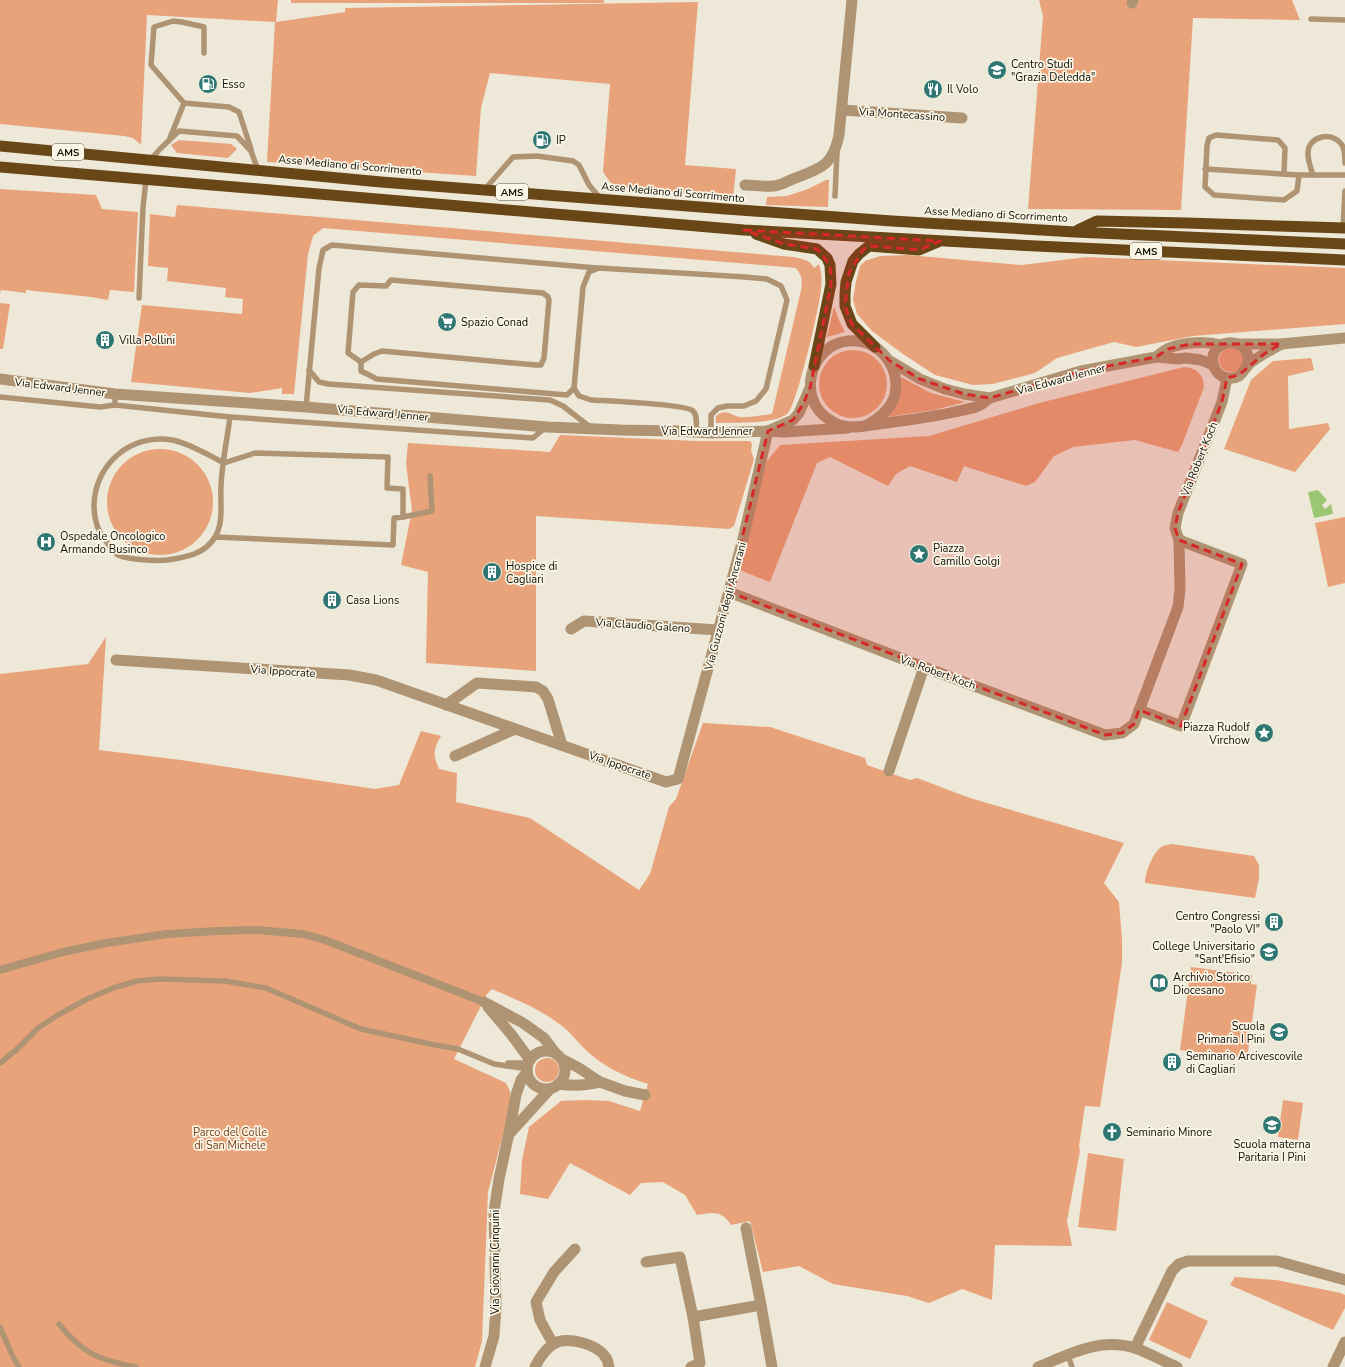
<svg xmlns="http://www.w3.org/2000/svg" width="1345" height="1367" viewBox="0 0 1345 1367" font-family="'Nunito Sans',sans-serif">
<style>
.green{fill:#e9a37a}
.water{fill:#9cc772}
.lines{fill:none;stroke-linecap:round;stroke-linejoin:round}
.service{stroke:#af9474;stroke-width:5.5}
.pedestrian{stroke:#af9474;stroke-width:8}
.minor{stroke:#af9474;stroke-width:11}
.tertiary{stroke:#af9474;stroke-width:11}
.trunk{stroke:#684616;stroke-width:11}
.marked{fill:#d62828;fill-opacity:0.2;stroke:#d62828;stroke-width:3;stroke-dasharray:8 5;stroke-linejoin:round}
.labels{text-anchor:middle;stroke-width:3.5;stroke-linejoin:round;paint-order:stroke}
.shield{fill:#faf5e5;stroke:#57554c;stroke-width:1}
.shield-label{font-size:10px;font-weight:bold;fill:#11100a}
.poi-label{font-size:11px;fill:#11100a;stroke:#faf5e5;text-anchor:start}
.street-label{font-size:11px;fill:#11100a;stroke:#faf5e5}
.park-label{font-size:11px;fill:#7a421e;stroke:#faf5e5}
</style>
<rect width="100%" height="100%" fill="#ede8d8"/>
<g class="green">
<polygon points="0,0 278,0 276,22 345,12 345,8 698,2 685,165 736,169 733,198 613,186 603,172 610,84 490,73 481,108 476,176 267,162 275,22 147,15 141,145 133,138 124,136 0,124"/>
<rect x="291" y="0" width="313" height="3"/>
<polygon points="1039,0 1292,0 1300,20 1193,18 1181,210 1028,209 1043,16"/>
<polygon points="179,140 231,144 237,149 228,158 177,153 171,145"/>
<polygon points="826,180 829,180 828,207 766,205 767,197 787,196 808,189"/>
<polygon points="0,189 96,195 102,209 138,212 134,292 110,290 108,300 91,297 26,290 26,293 1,290 0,294"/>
<path d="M177,205L793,257C802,259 809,259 814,268L819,264C822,273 822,280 821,289C820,305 797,404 788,413C776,425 734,422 716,423V416C726,408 730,415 740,417C747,418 764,415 772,414L802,286L801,276L796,268L323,228L313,236L308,254L294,394H282V388L250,393L131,382L142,305L242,314L243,299L225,297L226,288L167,281L168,268L148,266L150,214L175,217Z"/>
<polygon points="908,255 1022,265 1087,257 1345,268 1345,324 1193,336 1136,347 1114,342 1057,358 1035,373 993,384 973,385 935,375 903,354 872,331 857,314 853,299 856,281 860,266 865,261 880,256"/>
<polygon points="0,303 10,304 3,349 0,349"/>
<polygon points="834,306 839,320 845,332 827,337"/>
<circle cx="1231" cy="360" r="12"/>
<circle cx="853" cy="384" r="34"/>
<polygon points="1311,358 1314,370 1288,376 1289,429 1328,423 1330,429 1295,472 1224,449 1251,380 1273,361"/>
<path d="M1184,367C1196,368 1204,374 1204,387L1182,445L1178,452L1135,440L1073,447L1054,456L1035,482L1026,486L964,466L957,482L910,466L896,474L888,486L830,457L817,463L770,582L742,571L739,568L767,461L780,445L929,436L1039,403Z"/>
<path d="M901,377L931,393L965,402L934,410L887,417C898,403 901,394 901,377Z"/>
<polygon points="560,435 698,441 750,441 752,444 751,451 754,459 734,526 729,529 536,516 536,671 426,663 428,572 401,565 412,510 406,464 408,443 550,452"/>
<circle cx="160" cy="502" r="53"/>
<polygon points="1345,517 1345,583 1328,587 1315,523"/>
<path d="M106,637L99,750L181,760L375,789L399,785L421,731L441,736C433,750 433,755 439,769L457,773L456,802L530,818L639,890L650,874L669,807L676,799L703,723L770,727L865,758L867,765L910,780L917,778L970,798L1124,843L1104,883L1119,902L1122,940V963L1100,1107L1085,1106L1079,1146L1080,1151L1067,1221L1072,1246L995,1245L992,1300L962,1289L929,1303L907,1296L833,1284L799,1266L763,1272L750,1221L731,1225C722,1210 712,1212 697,1215L685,1195L663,1182L641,1183L630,1195L570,1163L548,1199L520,1194L522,1160L529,1127L561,1101L585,1100L609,1101L640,1111L648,1084C626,1077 604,1067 587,1051C577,1042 569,1030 558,1023C538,1008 515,999 492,989L487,994L454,1059L506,1083L510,1091V1108L488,1192L482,1341L475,1367H0V674L88,664Z"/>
<path d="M1172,844L1254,856L1259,865V878L1255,898L1145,883C1145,873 1153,851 1163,846C1165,845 1169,845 1172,844Z"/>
<polygon points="1191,967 1252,975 1251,984 1257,985 1247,1059 1180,1050"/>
<circle cx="547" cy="1070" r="12"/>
<polygon points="1283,1100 1303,1103 1298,1140 1278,1137"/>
<polygon points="1088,1153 1124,1159 1116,1231 1078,1227"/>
<polygon points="1235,1277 1276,1280 1341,1293 1345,1295 1345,1308 1333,1330 1230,1285"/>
<polygon points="1167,1302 1208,1321 1190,1359 1149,1340"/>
</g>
<polygon class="water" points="1318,490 1327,500 1322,505 1325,509 1331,504 1333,514 1314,518 1308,492"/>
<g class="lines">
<g class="service">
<polyline points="1311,19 1345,20"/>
<polyline points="184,103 151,65 154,27 173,21 182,22 204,27 204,53"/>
<polyline points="170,138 184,103 229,107 239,112 251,149"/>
<polyline points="150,160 161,148 179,131 237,136 251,151 258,170"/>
<polyline points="1205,169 1299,175"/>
<polyline points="1284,174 1285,148 1278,140 1216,135 1209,138 1207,146 1205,187 1214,195 1284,200 1297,191 1299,175 1345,175"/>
<path d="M1313,175C1311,169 1308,161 1308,154C1307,135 1335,130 1343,147C1345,152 1345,158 1345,163"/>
<polyline points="485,189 513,157 537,156 573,161 579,165 589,185 601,199"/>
<polyline points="835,196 837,152"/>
<polyline points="1343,228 1345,191"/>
<polyline points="139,298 143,207 146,180"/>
<polyline points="361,362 348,353 353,292 359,285 386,286 391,280 543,293 548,297 549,300 544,358 541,365 536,365 382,351 374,354 361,362 361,371 377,379 567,395 574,388"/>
<polyline points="309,370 319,382 328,384 550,400 563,406 590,427"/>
<polyline points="115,394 115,405 230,417 533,438 546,427"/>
<polyline points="0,397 100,407 115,405"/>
<polyline points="306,407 319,268 323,250 332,245 597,268"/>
<path d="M696,432C696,426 698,416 693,411C686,404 606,401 591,400L579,396L574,388L583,287L589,272L599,268L745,277L767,279L781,286L787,300L766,389L756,401L744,406H727L718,408L711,415V433"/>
<polyline points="403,517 432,511 430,476"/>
<path d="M215,537L393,545L394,518L403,517V489L387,488L388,457L255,453L224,463C208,455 189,443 172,440C131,433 95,464 94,505C94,518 97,531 106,541C109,545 113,552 118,555C129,560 156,561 168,560C187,557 205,554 215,537C224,522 220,503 221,486C222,463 227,440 230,417"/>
<polyline points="0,1063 16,1050 38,1028 58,1015 87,999 113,988 137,981 159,979 225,981 266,988 361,1029 435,1045 458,1049 494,1064 528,1069"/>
<polyline points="508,1063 529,1063"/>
<path d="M59,1324C83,1354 99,1360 136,1367"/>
<polyline points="0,1327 13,1357 19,1367"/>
<polyline points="1068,1355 1072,1367"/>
</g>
<polyline class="pedestrian" points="0,970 63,952 106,943 167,934 217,931 257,930 303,934 325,940 484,1002"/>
<g class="minor">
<polyline points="1132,3 1133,0"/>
<polyline points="842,110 962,118"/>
<path d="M745,185C754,185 764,187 773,186C780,186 787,181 793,179C821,168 833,166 839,135L852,0"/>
<polyline points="0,379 115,394 306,407 547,427 621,430 677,431 711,433 768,431 784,432 848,428"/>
<polyline points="770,430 793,420 799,413 810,388"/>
<polyline points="729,592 913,663 1105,735 1122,733 1134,724 1178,607 1180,589 1179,540 1175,528 1178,513 1222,402 1227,378"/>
<polyline points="571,629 584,621 718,630"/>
<polyline points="116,660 349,675 376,680 666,782 678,779 743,539 768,431"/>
<polyline points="446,705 477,683 536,687 543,691 548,699 562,745"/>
<polyline points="1139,710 1181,726 1242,564 1179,540"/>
<polyline points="455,756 515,729"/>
<polyline points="889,771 924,667"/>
<polyline points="484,1002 523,1023 544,1038 557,1055"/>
<polyline points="488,1007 511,1034 530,1060"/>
<circle cx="546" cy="1070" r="19"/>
<polyline points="562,1059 579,1068 600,1082 625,1091 645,1095"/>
<path d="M558,1084C573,1086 585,1086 600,1082"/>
<polyline points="510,1133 550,1089"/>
<polyline points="746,1228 761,1305 772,1367"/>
<polyline points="646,1262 680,1257 693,1317 700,1363 691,1367"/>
<polyline points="693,1317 761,1305"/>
<polyline points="553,1344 540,1320 536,1302 554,1272 575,1249"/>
<polyline points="1135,1348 1172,1271 1179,1264 1188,1261 1277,1261 1345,1280"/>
<polyline points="485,1367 494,1336 496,1306 494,1212 499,1179 509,1133 516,1095 521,1080 527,1072"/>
<path d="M535,1367C539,1359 545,1350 552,1345C566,1335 598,1344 606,1358C608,1360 608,1364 609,1367"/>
<path d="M1038,1367C1070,1354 1100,1337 1135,1348C1149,1353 1163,1361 1177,1367"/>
<polyline points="1333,1367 1345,1342"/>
</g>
<g class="tertiary">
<polyline points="1238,344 1281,344 1345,338"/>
<path d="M1156,357C1160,354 1164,350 1169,348C1185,342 1205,341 1222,345"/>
<polyline points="890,361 920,379 945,389 964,394 990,398 1081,371 1156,357 1178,359 1186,358 1201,360 1213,365"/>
<path d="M1247,367C1256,336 1209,335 1213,363C1214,369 1218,375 1224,377C1229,379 1235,378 1239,376C1243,373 1244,370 1247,366C1256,357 1270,351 1281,344"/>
<path d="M867,425C878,419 889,411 894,398C903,369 879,337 848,341C809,345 796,400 830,420C836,425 845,427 853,427C861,427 871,425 879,424C907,420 936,417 963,410C968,409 976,408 980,405C984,403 987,400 990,398"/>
</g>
<g class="trunk">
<polyline points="0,146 381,182 726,209 892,221 1075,232 1345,244"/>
<polyline points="0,167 744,230 1036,246 1345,260"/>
<polyline points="1078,230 1097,221 1186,223 1345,228"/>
<polyline points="756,234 784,244 817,249 827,258 830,265 831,284 814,366"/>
<polyline points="875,347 852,324 845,306 845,294 846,282 853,261 859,254 869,246 919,250 938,242"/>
</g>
</g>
<path class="marked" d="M744,230L940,241L919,250L869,246L863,250L849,273L845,306L852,324L890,361L920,379L964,394L990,398L1081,371L1156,357L1168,349L1190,344H1281L1264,354L1239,375L1227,378L1222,402L1178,513L1175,528L1179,540L1242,564L1181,726L1139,710L1134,724L1122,733L1105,735L729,592L768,431L793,420L803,404L810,388L831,284L830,265L817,249L784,244Z"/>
<defs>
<g id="school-disc" transform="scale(1)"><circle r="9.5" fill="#2e7773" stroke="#faf5e5"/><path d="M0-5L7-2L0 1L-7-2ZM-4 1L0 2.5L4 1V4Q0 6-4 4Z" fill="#fff"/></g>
<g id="fuel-disc" transform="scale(1)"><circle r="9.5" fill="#2e7773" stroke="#faf5e5"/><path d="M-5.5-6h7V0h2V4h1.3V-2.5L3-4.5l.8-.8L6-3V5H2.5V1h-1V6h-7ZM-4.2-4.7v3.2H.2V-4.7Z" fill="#fff"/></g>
<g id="restaurant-disc" transform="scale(1)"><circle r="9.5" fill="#2e7773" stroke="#faf5e5"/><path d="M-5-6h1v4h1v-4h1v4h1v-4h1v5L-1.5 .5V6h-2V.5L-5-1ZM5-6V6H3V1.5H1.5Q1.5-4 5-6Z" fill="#fff"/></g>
<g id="supermarket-disc" transform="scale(1)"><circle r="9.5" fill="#2e7773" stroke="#faf5e5"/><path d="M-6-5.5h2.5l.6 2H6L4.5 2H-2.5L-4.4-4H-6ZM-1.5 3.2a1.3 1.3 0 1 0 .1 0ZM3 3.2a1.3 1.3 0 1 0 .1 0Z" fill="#fff"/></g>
<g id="building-disc" transform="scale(1)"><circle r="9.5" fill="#2e7773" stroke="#faf5e5"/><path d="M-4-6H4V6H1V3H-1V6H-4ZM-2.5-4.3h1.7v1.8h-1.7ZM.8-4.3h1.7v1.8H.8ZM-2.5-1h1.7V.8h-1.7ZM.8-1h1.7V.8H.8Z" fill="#fff"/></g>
<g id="hospital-disc" transform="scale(1)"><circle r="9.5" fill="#2e7773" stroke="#faf5e5"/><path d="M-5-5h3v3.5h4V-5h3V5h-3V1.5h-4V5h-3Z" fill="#fff"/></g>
<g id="sight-disc" transform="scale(1)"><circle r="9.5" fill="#2e7773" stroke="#faf5e5"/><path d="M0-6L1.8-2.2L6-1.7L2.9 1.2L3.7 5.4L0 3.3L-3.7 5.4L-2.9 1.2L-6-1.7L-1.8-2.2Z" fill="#fff"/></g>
<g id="university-disc" transform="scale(1)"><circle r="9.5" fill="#2e7773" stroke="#faf5e5"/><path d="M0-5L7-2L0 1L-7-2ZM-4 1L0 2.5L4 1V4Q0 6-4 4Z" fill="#fff"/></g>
<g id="library-disc" transform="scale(1)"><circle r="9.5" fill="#2e7773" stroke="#faf5e5"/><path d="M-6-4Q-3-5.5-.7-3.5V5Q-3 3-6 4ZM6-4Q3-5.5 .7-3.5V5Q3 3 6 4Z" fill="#fff"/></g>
<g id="church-disc" transform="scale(1)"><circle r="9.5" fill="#2e7773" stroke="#faf5e5"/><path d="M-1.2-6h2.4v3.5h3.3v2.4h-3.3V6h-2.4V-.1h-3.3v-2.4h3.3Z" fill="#fff"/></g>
</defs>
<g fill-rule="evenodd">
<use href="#school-disc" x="997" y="70"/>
<use href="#fuel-disc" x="208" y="84"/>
<use href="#restaurant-disc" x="933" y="89"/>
<use href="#fuel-disc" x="542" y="140"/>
<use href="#supermarket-disc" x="447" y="322"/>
<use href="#building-disc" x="105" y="340"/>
<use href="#hospital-disc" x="46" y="542"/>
<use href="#sight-disc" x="919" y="554"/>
<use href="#building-disc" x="492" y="572"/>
<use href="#building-disc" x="332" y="600"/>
<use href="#sight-disc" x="1264" y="733"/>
<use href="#building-disc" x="1274" y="922"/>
<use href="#university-disc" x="1269" y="952"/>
<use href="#library-disc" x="1159" y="983"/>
<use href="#school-disc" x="1279" y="1032"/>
<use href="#building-disc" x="1172" y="1062"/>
<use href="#school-disc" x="1272" y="1125"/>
<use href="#church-disc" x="1112" y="1132"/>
</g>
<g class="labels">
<g class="shield">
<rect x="52" y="144" width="32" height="16" rx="3"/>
<rect x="496" y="184" width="32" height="16" rx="3"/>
<rect x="1130" y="243" width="32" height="16" rx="3"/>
</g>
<g class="shield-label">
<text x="68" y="156">AMS</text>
<text x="512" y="196">AMS</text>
<text x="1146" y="255">AMS</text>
</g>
<g class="poi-label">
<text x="1011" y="68">Centro Studi<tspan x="1011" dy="13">"Grazia Deledda"</tspan></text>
<text x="222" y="88">Esso</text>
<text x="947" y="93">Il Volo</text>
<text x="556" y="144">IP</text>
<text x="461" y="326">Spazio Conad</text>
<text x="119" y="344">Villa Pollini</text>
<text x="60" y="540">Ospedale Oncologico<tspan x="60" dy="13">Armando Businco</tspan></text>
<text x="933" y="552">Piazza<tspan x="933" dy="13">Camillo Golgi</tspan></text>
<text x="506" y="570">Hospice di<tspan x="506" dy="13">Cagliari</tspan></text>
<text x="346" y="604">Casa Lions</text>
<text x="1250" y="731" text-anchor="end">Piazza Rudolf<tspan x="1250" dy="13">Virchow</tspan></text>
<text x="1260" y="920" text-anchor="end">Centro Congressi<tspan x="1260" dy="13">"Paolo VI"</tspan></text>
<text x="1255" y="950" text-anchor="end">College Universitario<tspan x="1255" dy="13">"Sant'Efisio"</tspan></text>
<text x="1173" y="981">Archivio Storico<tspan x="1173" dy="13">Diocesano</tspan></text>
<text x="1265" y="1030" text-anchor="end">Scuola<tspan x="1265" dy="13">Primaria I Pini</tspan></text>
<text x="1186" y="1060">Seminario Arcivescovile<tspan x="1186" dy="13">di Cagliari</tspan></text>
<text x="1126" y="1136">Seminario Minore</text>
<text x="1272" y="1148" text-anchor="middle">Scuola materna<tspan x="1272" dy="13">Paritaria I Pini</tspan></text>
</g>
<g class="street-label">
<text transform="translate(902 114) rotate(4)" y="4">Via Montecassino</text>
<text transform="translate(350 165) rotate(5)" y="4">Asse Mediano di Scorrimento</text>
<text transform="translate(673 192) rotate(5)" y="4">Asse Mediano di Scorrimento</text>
<text transform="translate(996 214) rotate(3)" y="4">Asse Mediano di Scorrimento</text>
<text transform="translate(1061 379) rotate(-15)" y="4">Via Edward Jenner</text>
<text transform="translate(60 387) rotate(7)" y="4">Via Edward Jenner</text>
<text transform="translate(383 413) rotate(5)" y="4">Via Edward Jenner</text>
<text x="707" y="435">Via Edward Jenner</text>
<text transform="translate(1199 459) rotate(-68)" y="4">Via Robert Koch</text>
<text transform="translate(725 606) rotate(-75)" y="4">Via Guzzoni degli Ancarani</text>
<text transform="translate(643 625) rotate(4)" y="4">Via Claudio Galeno</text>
<text transform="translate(283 671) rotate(4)" y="4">Via Ippocrate</text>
<text transform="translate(938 672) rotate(20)" y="4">Via Robert Koch</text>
<text transform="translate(620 765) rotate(19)" y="4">Via Ippocrate</text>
<text transform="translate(495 1262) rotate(-90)" y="4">Via Giovanni Cinquini</text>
</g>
<g class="park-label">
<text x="230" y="1136">Parco del Colle<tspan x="230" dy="13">di San Michele</tspan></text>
</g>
</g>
</svg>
